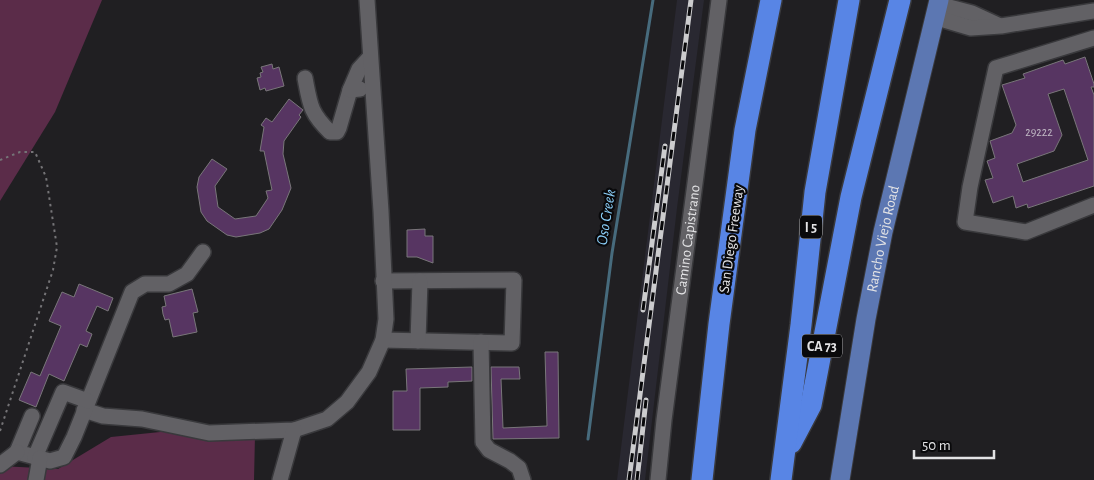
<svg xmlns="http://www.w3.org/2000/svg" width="1094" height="480" viewBox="0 0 1094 480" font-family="'Alegreya Sans',sans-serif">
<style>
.built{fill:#292831}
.green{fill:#5b2c49}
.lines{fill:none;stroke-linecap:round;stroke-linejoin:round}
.stream{stroke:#476b7d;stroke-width:3}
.building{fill:#573562;stroke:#79767a;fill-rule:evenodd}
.minor-casing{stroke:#39393c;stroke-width:18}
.major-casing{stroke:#39393c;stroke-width:21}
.highway-casing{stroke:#39393c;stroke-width:24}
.path{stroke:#757477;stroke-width:2;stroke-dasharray:2.5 4;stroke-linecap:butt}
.minor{stroke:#626165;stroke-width:15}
.major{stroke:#5c77b2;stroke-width:19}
.highway{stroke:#5885e5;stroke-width:21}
.rail-casing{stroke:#ccccce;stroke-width:5}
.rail{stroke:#09090b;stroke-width:3;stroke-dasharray:9;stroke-linecap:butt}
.labels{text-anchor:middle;stroke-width:4.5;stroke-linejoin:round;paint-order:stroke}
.number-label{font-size:12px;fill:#c0b8c4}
.shield{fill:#09090b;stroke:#a2a2a4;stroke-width:1}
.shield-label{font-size:14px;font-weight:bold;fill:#e3e3e5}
.street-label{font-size:15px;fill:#e3e3e5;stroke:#09090b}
.water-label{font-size:16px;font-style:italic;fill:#8acdf7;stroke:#09090b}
</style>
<rect width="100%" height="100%" fill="#201f22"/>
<polygon class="built" points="677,0 704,0 677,208 645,480 617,480"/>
<g class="green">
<polygon points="0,0 102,0 55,112 0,201"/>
<polygon points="170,431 255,435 254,480 0,480 0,466 58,469 111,437"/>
</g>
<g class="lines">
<polyline class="stream" points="588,439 612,253 653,0"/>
</g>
<g class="building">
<path d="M1085,57L1094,84V87H1091L1094,95V186L1028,208L1027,204L1016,208L1013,196L993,203L985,180L993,178L987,161L995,158L990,141L1012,133L1016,125L1002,85L1025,78L1023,74L1063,60L1065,64ZM1064,89L1088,160L1023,182L1017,164L1054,151L1062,135L1048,94Z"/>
<polygon points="272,64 273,69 279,67 284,86 266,91 265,88 260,90 257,78 261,77 260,73 263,72 261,67"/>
<polygon points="289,99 303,110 299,115 301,117 284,141 283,154 291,188 282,210 269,229 260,233 236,237 227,235 207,221 201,212 197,187 199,177 212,159 227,169 215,186 218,207 235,219 256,216 268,198 266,191 272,190 264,151 260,151 264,127 261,125 266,118 272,122"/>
<polygon points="425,229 425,236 433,236 433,263 417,257 407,257 407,230"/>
<polygon points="79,284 113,298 108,311 97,306 86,331 92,334 87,347 80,344 64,381 49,374 36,407 19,400 31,372 40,376 61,326 49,321 62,292 74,297"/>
<polygon points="192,289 198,312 193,313 197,332 173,337 169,319 165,320 163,314 162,307 166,306 164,296"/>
<polygon points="545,352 558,352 559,438 493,439 491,367 519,367 520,379 501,379 503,428 547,426"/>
<polygon points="472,367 472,381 448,382 448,387 420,388 420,430 393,430 393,391 407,391 406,369"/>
</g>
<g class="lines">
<g class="minor-casing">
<g id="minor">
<polyline points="938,4 972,13 998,25"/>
<polyline points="934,17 971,28 1001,26 1094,11"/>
<polyline points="1094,38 996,68 970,187 965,222 1026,232 1094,205"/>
<path d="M305,78C310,104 310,113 330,132H337L339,128L350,90"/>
<polyline points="360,89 350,90 359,69 370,57"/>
<polyline points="383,281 514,280 512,343 383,340"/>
<polyline points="418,341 420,281"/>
<polyline points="481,342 483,442 489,450 510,461 519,468 523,480"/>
<polyline points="84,410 103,416 142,419 209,433 294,430 327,419 347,402 369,372 383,340 386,319 381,211 367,0"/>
<polyline points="32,416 17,452 50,461 64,457 74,437 132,292 145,284 169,284 187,274 203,252"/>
<polyline points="35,457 63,392 88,401"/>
<polyline points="0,465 17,452"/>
<polyline points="36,480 40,458"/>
<polyline points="280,480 294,430"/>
<path id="s1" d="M658,480L664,420L719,0"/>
</g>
</g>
<g class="major-casing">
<g id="major">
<path id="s2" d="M840,480L866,319L883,232L939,0"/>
</g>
</g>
<g class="highway-casing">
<g id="highway">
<polyline points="791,443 811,405 851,197 900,0"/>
<polyline points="702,480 719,324 745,130 771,0"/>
<polyline points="781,480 801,325 815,192 849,0"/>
</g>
</g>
<polyline class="path" points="0,160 20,152 35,152 46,177 57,247 53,270 0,431"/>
<use href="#minor" class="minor"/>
<use href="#major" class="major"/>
<use href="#highway" class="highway"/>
<g class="rail-casing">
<g id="rail">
<polyline points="643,310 665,146"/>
<polyline points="629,480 691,0"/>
<polyline points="637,480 646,400"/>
</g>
</g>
<use href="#rail" class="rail"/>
</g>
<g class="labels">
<g class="number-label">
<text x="1039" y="136">29222</text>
</g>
<g class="shield">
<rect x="800" y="215.5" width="22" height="23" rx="4"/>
<rect x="802" y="334.5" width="40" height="23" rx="4"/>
</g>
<g class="shield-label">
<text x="811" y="232">I 5</text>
<text x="822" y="351">CA 73</text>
</g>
<g class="street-label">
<text transform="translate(731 239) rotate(-82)" y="5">San Diego Freeway</text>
<text dy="5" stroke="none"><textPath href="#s2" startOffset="245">Rancho Viejo Road</textPath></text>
<text dy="5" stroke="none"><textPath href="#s1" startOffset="242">Camino Capistrano</textPath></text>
</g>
<g class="water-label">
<text transform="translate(605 217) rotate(-81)" y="6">Oso Creek</text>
</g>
</g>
<path d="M914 450v8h80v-8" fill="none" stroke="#e3e3e5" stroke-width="2.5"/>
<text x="922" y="450" font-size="15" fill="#e3e3e5" stroke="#09090b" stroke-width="4" paint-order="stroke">50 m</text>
</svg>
